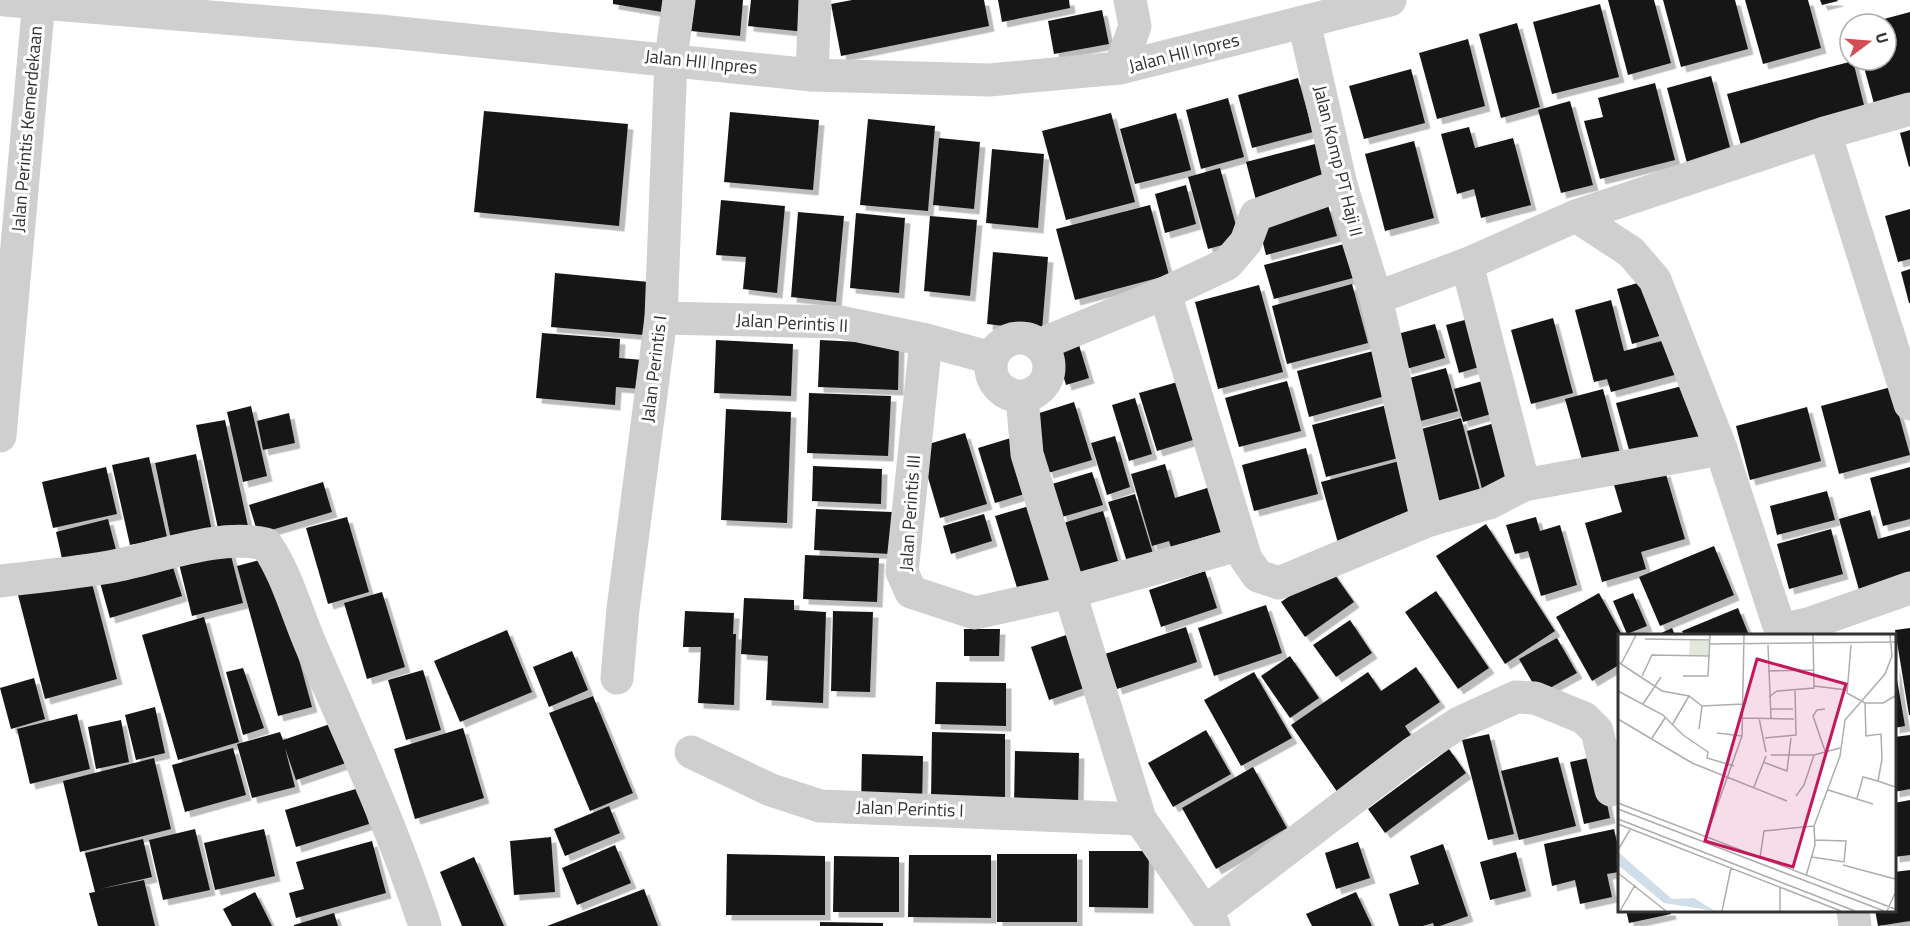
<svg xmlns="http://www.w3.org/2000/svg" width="1910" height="926" viewBox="0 0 1910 926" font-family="'Titillium Web',sans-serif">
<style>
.building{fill:#191919;filter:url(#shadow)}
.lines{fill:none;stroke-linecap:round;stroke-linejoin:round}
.minor{stroke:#cfcfcf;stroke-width:33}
.tertiary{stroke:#cfcfcf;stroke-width:33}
.labels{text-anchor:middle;stroke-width:6;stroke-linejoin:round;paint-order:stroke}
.street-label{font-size:18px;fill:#323232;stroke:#fff}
.inset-road{fill:none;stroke:#adadad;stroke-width:1.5}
.view{fill:#c2185b;fill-opacity:0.15;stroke:#c2185b;stroke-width:3}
.inset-edge{fill:none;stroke:#323232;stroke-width:3}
</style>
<defs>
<filter id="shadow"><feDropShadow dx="5.5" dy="5.5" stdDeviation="0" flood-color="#0004"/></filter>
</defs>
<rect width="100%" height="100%" fill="#fff"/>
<g class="building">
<polygon points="613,0 676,0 674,14 613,4"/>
<polygon points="695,0 743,0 740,36 691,31"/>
<polygon points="751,0 809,0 805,32 748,26"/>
<polygon points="852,0 984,0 989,26 841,56 831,4"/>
<polygon points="998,0 1069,0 1070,8 1002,22"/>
<polygon points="1608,0 1654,0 1671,63 1628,75"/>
<polygon points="1663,0 1735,0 1748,49 1681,67"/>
<polygon points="1745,0 1808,0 1821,48 1763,64"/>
<polygon points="1820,0 1837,0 1838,1 1822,5"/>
<polygon points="1600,4 1619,77 1552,94 1533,22"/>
<polygon points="1102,10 1109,44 1054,54 1048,21"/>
<polygon points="1910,12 1910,101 1876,111 1862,60 1886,60 1886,24 1869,23"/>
<polygon points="1517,23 1540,107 1501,118 1479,34"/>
<polygon points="1468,39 1485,106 1437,119 1419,53"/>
<polygon points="1853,61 1867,117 1742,149 1727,94"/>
<polygon points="1411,69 1425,123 1364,139 1349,86"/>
<polygon points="1711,76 1731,151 1687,163 1667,88"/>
<polygon points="1298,78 1313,132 1252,148 1238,95"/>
<polygon points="1655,83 1675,160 1600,179 1584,121 1603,117 1598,98"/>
<polygon points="1228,98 1244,157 1201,169 1186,110"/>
<polygon points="1570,101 1593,185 1561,193 1538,110"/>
<polygon points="484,111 628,124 619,226 474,212"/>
<polygon points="730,112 819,120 813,190 724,182"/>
<polygon points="1111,113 1135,202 1066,220 1042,131"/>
<polygon points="1176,113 1191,170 1135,184 1120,129"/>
<polygon points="868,119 935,126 928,211 860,205"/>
<polygon points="1469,127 1475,148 1513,138 1531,205 1481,218 1474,189 1457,194 1441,134"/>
<polygon points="1910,130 1910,166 1909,167 1900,133"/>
<polygon points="939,138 980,142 974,209 933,205"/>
<polygon points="1414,141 1434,218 1385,231 1365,154"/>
<polygon points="1319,143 1331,184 1257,204 1246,162"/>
<polygon points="992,149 1044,154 1038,228 986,223"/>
<polygon points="1220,168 1240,240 1208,249 1188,177"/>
<polygon points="1186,185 1196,224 1165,233 1155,194"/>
<polygon points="721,200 785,206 777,293 743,289 746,257 716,255"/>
<polygon points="1150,205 1169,275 1075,300 1056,229"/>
<polygon points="1328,205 1337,236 1266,255 1258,224"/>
<polygon points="1910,209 1910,259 1898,262 1885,216"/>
<polygon points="798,212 844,216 836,302 791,297"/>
<polygon points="856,213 905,218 899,293 850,288"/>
<polygon points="930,216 977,220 970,296 924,291"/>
<polygon points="1344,244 1353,278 1274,299 1264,265"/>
<polygon points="993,252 1048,257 1042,330 987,324"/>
<polygon points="1910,269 1910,303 1909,303 1901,272"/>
<polygon points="555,273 649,282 644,335 551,327"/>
<polygon points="1651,279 1666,334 1632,344 1617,289"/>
<polygon points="1352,284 1368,343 1287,364 1272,306"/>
<polygon points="1259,285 1283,372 1218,389 1195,302"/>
<polygon points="1611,300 1624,351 1673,338 1682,373 1611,392 1607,379 1594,382 1575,310"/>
<polygon points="1476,317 1489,364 1459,373 1446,325"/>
<polygon points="1553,318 1573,393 1531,404 1511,330"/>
<polygon points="1435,324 1445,358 1406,369 1397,334"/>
<polygon points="542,333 620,339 619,358 643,360 641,389 616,387 615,405 536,398"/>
<polygon points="716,340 793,344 791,396 714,393"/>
<polygon points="820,340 899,344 898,390 818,387"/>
<polygon points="1079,345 1089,378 1066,385 1056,351"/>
<polygon points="1373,351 1385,396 1309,417 1297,371"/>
<polygon points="1446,368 1458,411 1413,423 1402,380"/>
<polygon points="1493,378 1502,411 1463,422 1454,389"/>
<polygon points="1188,379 1206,436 1157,451 1139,393"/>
<polygon points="1287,381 1301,431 1239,447 1225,398"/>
<polygon points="1686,385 1701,438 1631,457 1616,403"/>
<polygon points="1891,387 1910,455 1839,474 1821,406"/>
<polygon points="1603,389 1621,457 1584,467 1565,399"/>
<polygon points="809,393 891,396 888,456 807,453"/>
<polygon points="1135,398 1152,454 1129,461 1112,405"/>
<polygon points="1074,402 1092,460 1048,473 1030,416"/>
<polygon points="1387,405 1402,457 1326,477 1312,425"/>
<polygon points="251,406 267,476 243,482 227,412"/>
<polygon points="1807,407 1821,461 1750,480 1736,426"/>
<polygon points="726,409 791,412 787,523 721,520"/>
<polygon points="289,413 295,443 263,450 257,421"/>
<polygon points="1461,418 1481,494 1435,506 1414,431"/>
<polygon points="225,420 249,531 220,538 196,425"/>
<polygon points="1505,420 1521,478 1482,489 1467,431"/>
<polygon points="965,433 987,504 940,518 919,447"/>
<polygon points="1115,436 1130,487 1107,495 1091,443"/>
<polygon points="1014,437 1031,492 995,503 978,448"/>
<polygon points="1306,448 1318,494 1254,511 1242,465"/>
<polygon points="196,454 213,536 172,544 155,463"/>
<polygon points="149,457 167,537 130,545 112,465"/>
<polygon points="1407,459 1423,519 1338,543 1321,482"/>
<polygon points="1165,464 1175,498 1220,484 1234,528 1171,547 1169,541 1152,546 1131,474"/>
<polygon points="813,466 882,469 881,504 812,501"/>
<polygon points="106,467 117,514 53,528 42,482"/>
<polygon points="1910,467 1910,519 1883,526 1870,478"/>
<polygon points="1665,471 1685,539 1641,552 1646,569 1602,582 1585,523 1622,512 1614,485"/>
<polygon points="1092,472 1103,505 1062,517 1052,484"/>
<polygon points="323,482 332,512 258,534 249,505"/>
<polygon points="1827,491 1835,520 1777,535 1770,506"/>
<polygon points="1135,494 1154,557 1128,565 1108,502"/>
<polygon points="1036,504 1059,579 1018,591 995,516"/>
<polygon points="816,509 892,512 891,554 814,550"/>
<polygon points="1870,510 1878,539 1910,530 1910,584 1861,597 1839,519"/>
<polygon points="1103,511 1118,561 1075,573 1060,524"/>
<polygon points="984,514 992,541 951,554 943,526"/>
<polygon points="347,517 369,592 328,604 306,528"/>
<polygon points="1536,517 1540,531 1560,525 1577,585 1541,596 1528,551 1515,554 1506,525"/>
<polygon points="108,519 116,550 63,563 56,532"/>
<polygon points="1486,524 1555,631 1505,664 1436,556"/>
<polygon points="1831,529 1843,574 1789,589 1777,544"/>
<polygon points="228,544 243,603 192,616 177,556"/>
<polygon points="1714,546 1734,595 1660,626 1639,577"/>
<polygon points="805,555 879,558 877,602 803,599"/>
<polygon points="271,557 312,707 278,716 237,566"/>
<polygon points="170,558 182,596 110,618 99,579"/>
<polygon points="1330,568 1354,602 1305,637 1281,602"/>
<polygon points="1205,571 1217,608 1161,627 1149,590"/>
<polygon points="90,576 117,679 45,699 18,595"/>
<polygon points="1436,591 1489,668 1458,689 1405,612"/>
<polygon points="382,592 405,667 367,679 344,603"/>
<polygon points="1599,593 1622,635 1619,635 1619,665 1592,681 1556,617"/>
<polygon points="1633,593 1647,626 1627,634 1613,601"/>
<polygon points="744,598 794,600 794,610 826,612 823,703 766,700 768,656 741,654"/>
<polygon points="1266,605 1282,653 1214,676 1198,628"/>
<polygon points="1738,608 1749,635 1684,635 1682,631"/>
<polygon points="685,611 734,613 733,634 736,634 734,705 698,703 701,647 683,647"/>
<polygon points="833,611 873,612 870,692 831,691"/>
<polygon points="204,617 239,742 178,760 142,635"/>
<polygon points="1350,620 1372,653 1336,677 1313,645"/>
<polygon points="1186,627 1197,662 1117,689 1105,654"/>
<polygon points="1672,628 1675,635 1657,635"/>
<polygon points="1910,628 1910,715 1909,715 1895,630"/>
<polygon points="964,629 1000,629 999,656 964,656"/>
<polygon points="507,630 532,692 460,722 434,661"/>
<polygon points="1075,632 1093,685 1049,700 1031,647"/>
<polygon points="1557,638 1577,673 1539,694 1519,659"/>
<polygon points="572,651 588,690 549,707 533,667"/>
<polygon points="1290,656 1319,698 1290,718 1261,676"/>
<polygon points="1894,662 1905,726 1894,728"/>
<polygon points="1416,667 1440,702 1405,726 1414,740 1338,793 1291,725 1368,672 1381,691"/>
<polygon points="243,668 264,728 243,735 226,672"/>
<polygon points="423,670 441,730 406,740 388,680"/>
<polygon points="1254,672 1292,738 1241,766 1204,700"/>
<polygon points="34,678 45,719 11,729 0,688"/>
<polygon points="936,682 1006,683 1006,726 935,724"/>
<polygon points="593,696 633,793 590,811 549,713"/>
<polygon points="155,707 165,753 136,760 125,715"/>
<polygon points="77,714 90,769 30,784 17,729"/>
<polygon points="121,720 129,762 96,769 88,727"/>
<polygon points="333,723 346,763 296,780 285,748 295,787 252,798 237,744 280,732 283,740"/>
<polygon points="463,728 484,798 415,819 394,749"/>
<polygon points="1206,730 1231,774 1173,807 1148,763"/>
<polygon points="932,732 1005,734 1005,801 931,800"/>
<polygon points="1489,734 1514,834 1488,840 1462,740"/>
<polygon points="1910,735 1910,789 1894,792 1894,737"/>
<polygon points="233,748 246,795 185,812 172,765"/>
<polygon points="1449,749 1466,773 1385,833 1368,809"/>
<polygon points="1015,751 1079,753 1078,806 1014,804"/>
<polygon points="862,754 923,756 922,807 861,805"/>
<polygon points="1597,756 1610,818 1584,824 1570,762"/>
<polygon points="1558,757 1576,826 1519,840 1501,771"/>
<polygon points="154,758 171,829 80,852 63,781"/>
<polygon points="1253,767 1287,828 1216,869 1182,808"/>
<polygon points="359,788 369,824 296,847 285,810"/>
<polygon points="1910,800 1910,855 1894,857 1894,803"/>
<polygon points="609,806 620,833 565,856 554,829"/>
<polygon points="195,829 210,890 163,900 149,840"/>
<polygon points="264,829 275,876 215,890 204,843"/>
<polygon points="1614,829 1619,851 1619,872 1607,874 1612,897 1580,904 1575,880 1552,886 1544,844"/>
<polygon points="551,837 555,892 514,895 510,841"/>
<polygon points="143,839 152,877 100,889 144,880 155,926 98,926 89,893 95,892 85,853"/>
<polygon points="372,841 386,893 296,918 289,893 304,889 296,862"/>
<polygon points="1358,842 1370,878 1336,889 1325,853"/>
<polygon points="1443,844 1468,916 1440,926 1434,926 1433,923 1423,926 1399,926 1389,894 1419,884 1410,856"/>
<polygon points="615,845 631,883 577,905 562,868"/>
<polygon points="1089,851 1149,851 1148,908 1089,907"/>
<polygon points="1516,852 1526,891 1490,900 1480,862"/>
<polygon points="727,854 825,856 825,915 726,915"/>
<rect x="997" y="854" width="80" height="68"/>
<polygon points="909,855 991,855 991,918 908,917"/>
<polygon points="834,856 899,857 899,912 833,912"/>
<polygon points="474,857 504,926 462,926 440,872"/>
<polygon points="1910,870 1910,921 1878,926 1875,910 1894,910 1894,872"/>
<polygon points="644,889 658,926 547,926"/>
<polygon points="255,892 272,926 232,926 223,909"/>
<polygon points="1356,892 1372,926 1312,926 1306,914"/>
<polygon points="1626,910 1670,910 1671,914 1629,923"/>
<polygon points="334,913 338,926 294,926 294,925"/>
<polygon points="820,922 883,923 883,926 820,926"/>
</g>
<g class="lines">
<g class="minor">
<polyline points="1304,22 1341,185 1376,298 1427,521"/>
<polyline points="1120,68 1135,26 1130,0"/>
<polyline points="812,75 815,0"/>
<polyline points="1825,133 1910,404"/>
<polyline points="1576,216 1631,252 1655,280 1721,449 1778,623 1789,628 1808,624 1910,588"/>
<polyline points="1467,264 1524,485"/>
<polyline points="1165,293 1246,559 1258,576 1279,583 1427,521 1489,503 1524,485 1721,449"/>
<polyline points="1376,298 1467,264 1576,216 1825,133 1910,109"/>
<polyline points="661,318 840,322 926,340 991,358"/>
<circle cx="1020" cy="367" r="29"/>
<polyline points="926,340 902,572 911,592 975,613 1070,592 1241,544"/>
<polyline points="1039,345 1165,293 1227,264 1246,242 1256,215 1341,185"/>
<polyline points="1022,397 1027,454 1140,819 1214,926"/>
<path d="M0,581C36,577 73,573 109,567C160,558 216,533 266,544C287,574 297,614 312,648C352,740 394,831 425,926"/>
<polyline points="617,678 623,609 661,318 671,58 679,0"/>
<polyline points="691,752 771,790 820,806 1140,819"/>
<polyline points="1853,910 1855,926"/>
<polyline points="1206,911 1413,753 1459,723 1516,697 1535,698 1584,718 1597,731 1611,790"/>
</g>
<g class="tertiary">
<polyline points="5,0 380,31 812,75 989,80 1120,68 1390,0"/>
<polyline points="0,436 39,0"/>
</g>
</g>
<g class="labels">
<g class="street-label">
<text transform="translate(1184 53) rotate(-14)" y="6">Jalan HII Inpres</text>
<text transform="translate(701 62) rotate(6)" y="6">Jalan HII Inpres</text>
<text transform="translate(27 129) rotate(-85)" y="6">Jalan Perintis Kemerdekaan</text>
<text transform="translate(1338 161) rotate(76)" y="6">Jalan Komp PT Haji II</text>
<text transform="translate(792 323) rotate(3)" y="6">Jalan Perintis II</text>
<text transform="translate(654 369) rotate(-83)" y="6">Jalan Perintis I</text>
<text transform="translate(910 513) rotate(-86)" y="6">Jalan Perintis III</text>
<text transform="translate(910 809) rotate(2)" y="6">Jalan Perintis I</text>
</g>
</g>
<g transform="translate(1618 634)">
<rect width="278" height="278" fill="#fff"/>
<path d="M72,6L91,7L90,21H71Z" fill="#e2e8dd"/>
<path d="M0,218L54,265L76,264L97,277L46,269L0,231Z" fill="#cfdee8"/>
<path class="inset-road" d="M27,5L92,6M92,10L277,8M150,11L153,84M233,11L229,59L247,69L248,102L263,100L264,125L260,147L245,143L239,164M0,28L44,57L71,62L84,72L125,70M3,30L18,1M150,37L195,36M24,42L34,21L92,22M65,42H90L92,1M196,52L229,56M0,57L45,81L65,101L90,118L89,124L116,132M151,63L159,57L196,54L195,1M247,69H265L277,62M25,70L43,43M152,75H175M207,75L199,76L195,82L207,117M125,84L176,85M141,84L148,118M0,85L74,129L169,167M54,91L71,62M81,95L84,72M99,99L124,102M34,104L47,84M147,104L178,101L177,55M153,121H196L222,114M145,128L169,137L173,104M260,147L277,153M136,153L148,122M210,156L255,170M178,162L186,151L196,121M0,169L277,275M0,175L266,277M0,185L237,277M0,190L223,277M87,206L124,102L126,1M0,216L13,194M194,223L226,228L228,207L197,206M142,224L146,197L196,192M225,231L277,245M0,239L48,277M188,242L197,211L196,192L222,122L227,86L267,40L274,22L272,1M2,277L17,251M104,277L113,234M162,277V254M269,277L277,259"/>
<path class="view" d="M139,25L228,50L175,233L87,207Z"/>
<rect width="278" height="278" class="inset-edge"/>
</g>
<g transform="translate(1868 42) rotate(74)"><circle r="28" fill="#ffffff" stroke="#adadad" stroke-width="1.5"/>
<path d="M0-4.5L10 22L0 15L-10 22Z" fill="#d04e54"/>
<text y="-9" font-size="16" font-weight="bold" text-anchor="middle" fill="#323232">U</text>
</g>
</svg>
